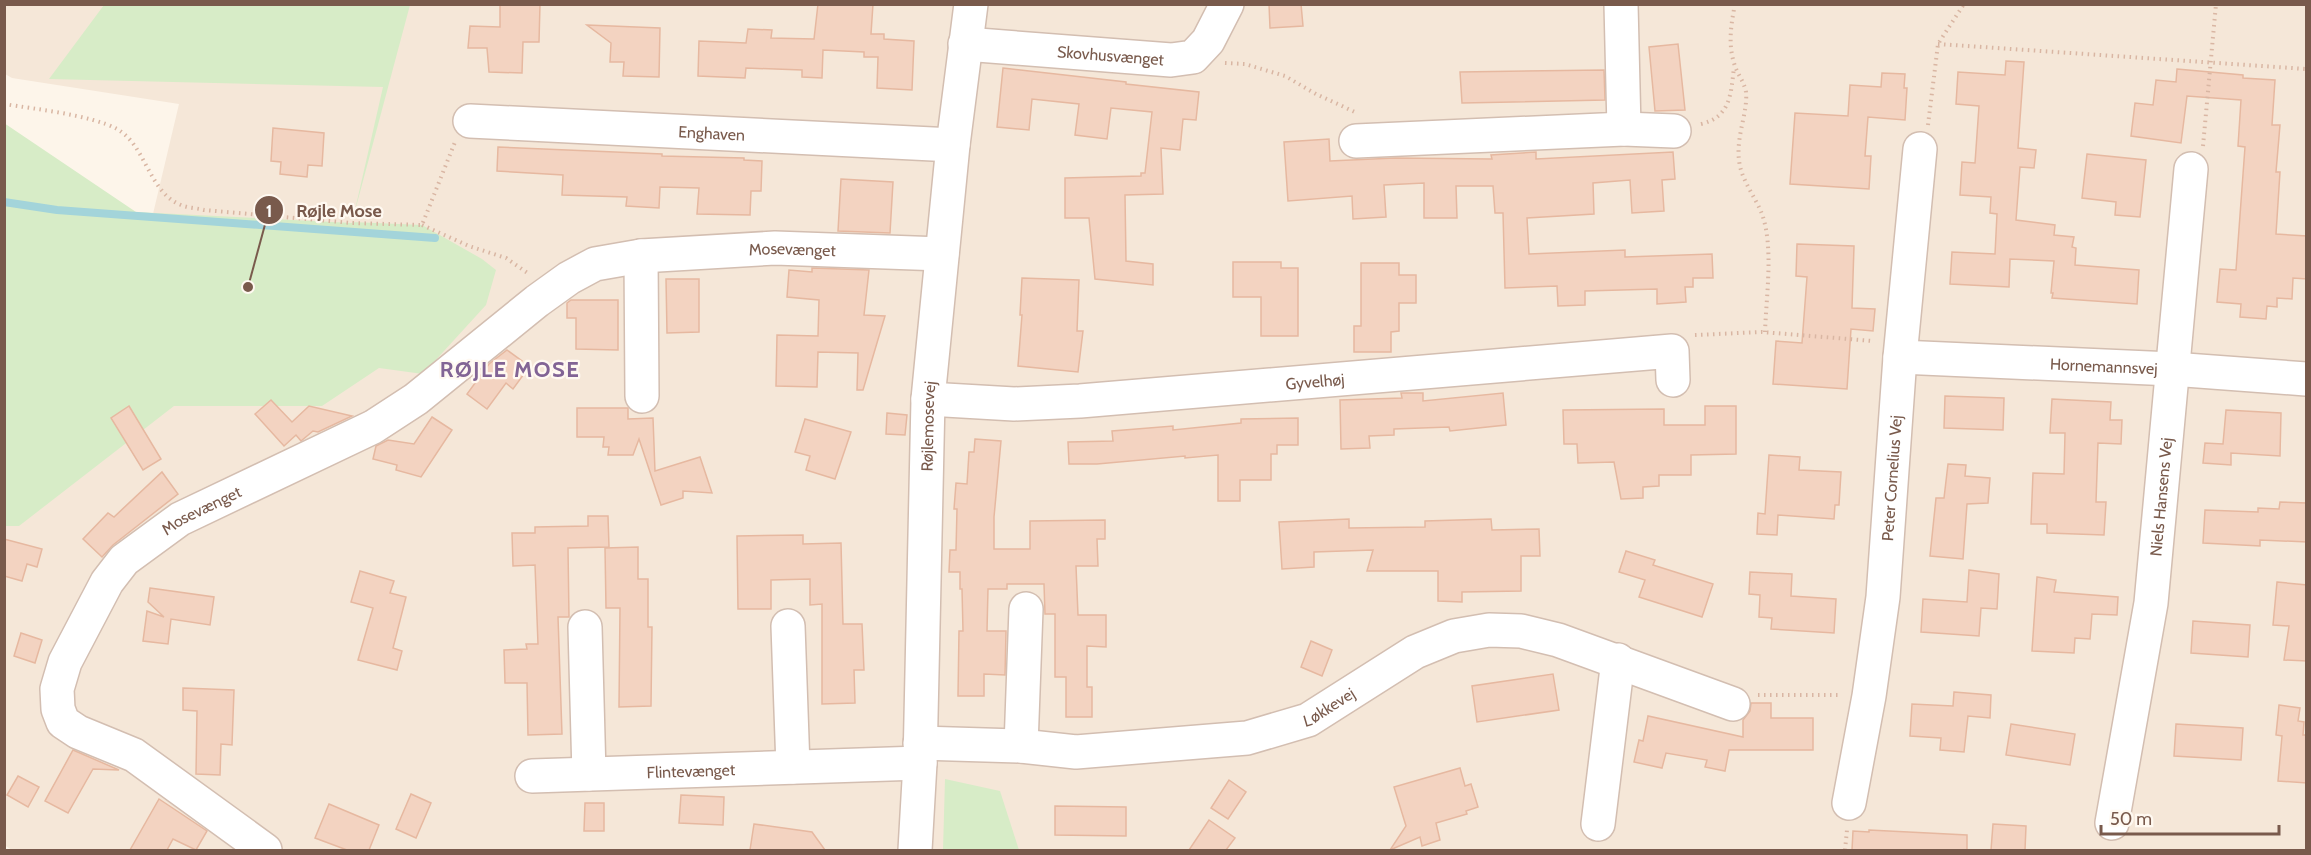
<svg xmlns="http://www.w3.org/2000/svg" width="2311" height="855" viewBox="0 0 2311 855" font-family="Cabin,sans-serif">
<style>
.residential{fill:#f5e7d8}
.green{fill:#d7ecc7}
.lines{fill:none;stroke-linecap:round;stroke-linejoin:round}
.stream{stroke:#a3d4da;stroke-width:8}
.building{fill:#f3d3c1;stroke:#e6b8a0;stroke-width:1.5}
.minor-casing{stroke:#d3beb1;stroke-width:36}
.path{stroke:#d9b6a3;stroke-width:4;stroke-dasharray:1.5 4.5;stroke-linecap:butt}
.minor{stroke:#fff;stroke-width:33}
.labels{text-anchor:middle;stroke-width:4.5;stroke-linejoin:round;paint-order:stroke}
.street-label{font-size:16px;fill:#795a4c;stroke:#fff9f1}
.district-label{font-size:22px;font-weight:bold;letter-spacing:1.5px;fill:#826495;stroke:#fff9f1}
.leader{fill:none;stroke:#795a4c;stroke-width:2}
.callout-dot{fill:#795a4c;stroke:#fff9f1;stroke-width:2}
.mark-label{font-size:18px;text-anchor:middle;font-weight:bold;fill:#fff}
.callout-label{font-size:18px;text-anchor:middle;font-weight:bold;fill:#795a4c;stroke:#fff9f1;stroke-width:4.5;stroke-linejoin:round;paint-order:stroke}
</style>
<rect width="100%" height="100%" fill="#fdf5ea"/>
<polygon class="residential" points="5,4 2306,5 2306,850 12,850 4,845 5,461 121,349 179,104 12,78 5,74"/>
<g class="green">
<polygon points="104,5 410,5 352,222 422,225 482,259 496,270 486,305 423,374 379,368 322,406 174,406 19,526 5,526 4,123 136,212 352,223 383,87 49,79"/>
<polygon points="945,779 1000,791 1019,850 943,850"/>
</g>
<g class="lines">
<polyline class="stream" points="4,202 57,210 435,238"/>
</g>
<g class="building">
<polygon points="500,4 540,4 539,42 523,42 522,73 489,72 487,48 468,48 470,26 500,27"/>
<polygon points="818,4 873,4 871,34 884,34 884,39 914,41 912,90 877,88 878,57 864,57 864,52 823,50 822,78 802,77 802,70 746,68 745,78 698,76 699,41 746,43 748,29 772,30 771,38 814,39"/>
<polygon points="1269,4 1301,4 1303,26 1270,28"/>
<polygon points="587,25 660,28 659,77 623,76 624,62 610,62 611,43"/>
<polygon points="1678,44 1685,110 1655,111 1649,47"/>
<polygon points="2006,61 2024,62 2018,148 2036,150 2034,168 2020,167 2016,220 2055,225 2054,235 2074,237 2072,247 2076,248 2075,265 2139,270 2137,304 2052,298 2053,293 2051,293 2054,261 2010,259 2009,287 1950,284 1952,252 1995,254 1997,214 1990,213 1991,197 1960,195 1962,162 1975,163 1979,106 1956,104 1958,72 2005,75"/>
<polygon points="1003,68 1126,82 1126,84 1199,92 1196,120 1183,119 1180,150 1161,148 1163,194 1125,195 1126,261 1153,264 1153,285 1095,279 1089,218 1065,218 1065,178 1141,176 1141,173 1145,173 1152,112 1111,108 1107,139 1075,135 1079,104 1032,99 1029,130 997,127"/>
<polygon points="2177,69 2243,75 2243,78 2275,80 2272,125 2280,125 2276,172 2280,172 2276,234 2307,236 2307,279 2293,278 2292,299 2277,298 2277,307 2267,306 2266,319 2240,317 2241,304 2217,302 2220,269 2236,270 2245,147 2238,146 2241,100 2187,96 2181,143 2131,136 2135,103 2153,105 2156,80 2176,82"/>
<polygon points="1604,70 1605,100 1462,103 1460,72"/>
<polygon points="1882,73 1905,74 1904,88 1907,88 1905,120 1868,117 1865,156 1871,156 1869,189 1790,184 1795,113 1848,116 1850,85 1881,87"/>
<polygon points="273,128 324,133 322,166 308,165 307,177 280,174 281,162 271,161"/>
<polygon points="1329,139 1330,161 1395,158 1492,159 1491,155 1536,152 1536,159 1673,152 1675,179 1662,180 1664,211 1632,213 1630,180 1593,183 1594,214 1527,218 1529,254 1625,250 1625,257 1712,254 1713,278 1693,278 1693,287 1685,287 1686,302 1657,304 1657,289 1585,291 1585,305 1558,306 1557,286 1505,288 1503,213 1495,213 1493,186 1456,186 1457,218 1424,218 1424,183 1384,185 1386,217 1353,219 1352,196 1288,201 1284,142"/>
<polygon points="498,147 662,154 662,156 744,158 744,160 762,161 761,191 751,191 750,215 697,214 699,188 660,187 659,208 626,206 627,197 562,195 563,175 497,171"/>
<polygon points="2087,154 2146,160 2140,217 2115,215 2116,202 2082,198"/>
<polygon points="841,179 893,182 890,233 838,231"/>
<polygon points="1797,244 1854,246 1852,308 1875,309 1873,331 1851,329 1847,389 1773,384 1776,341 1802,343 1807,277 1796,276"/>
<polygon points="1233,262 1281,262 1281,268 1298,268 1298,336 1261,336 1261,297 1233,297"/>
<polygon points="1361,263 1399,263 1399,275 1416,275 1416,303 1399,303 1399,331 1391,332 1391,352 1354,352 1354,326 1361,326"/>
<polygon points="812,268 869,270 864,315 885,316 863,390 857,390 858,353 818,352 817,387 776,386 777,335 818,336 819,300 787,297 789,270 812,272"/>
<polygon points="1022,278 1079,280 1077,331 1083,331 1078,372 1018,366 1022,315 1020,315"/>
<polygon points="666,279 699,279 699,332 667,333"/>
<polygon points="571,300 618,300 618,350 576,349 576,318 567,318 567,303"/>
<polygon points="507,350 522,361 516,368 524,374 513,389 506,383 487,409 467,394 489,364"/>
<polygon points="1401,393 1423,393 1423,401 1503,393 1506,425 1450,431 1449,427 1394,429 1394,435 1369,436 1370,448 1341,449 1340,400 1402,398"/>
<polygon points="1945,396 2004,398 2003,430 1944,428"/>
<polygon points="2052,399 2111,402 2110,420 2122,420 2121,444 2098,443 2096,502 2106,502 2104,535 2047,533 2047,524 2031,524 2033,473 2064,474 2065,433 2050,433"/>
<polygon points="271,400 292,422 309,406 352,416 318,432 313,431 301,441 296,435 284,446 255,414"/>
<polygon points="129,406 161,459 143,470 111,418"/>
<polygon points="1705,406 1736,406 1736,454 1691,455 1691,475 1659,475 1659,486 1643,487 1643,498 1621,499 1614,462 1578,463 1577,444 1564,444 1563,410 1664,409 1664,425 1705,425"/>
<polygon points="577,408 628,408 628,419 653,418 655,471 700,457 712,493 683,491 683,498 661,505 639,439 633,455 608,455 609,447 603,447 604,437 577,437"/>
<polygon points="2226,410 2281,413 2280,456 2231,453 2231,465 2203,463 2205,443 2223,444"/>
<polygon points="887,413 907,415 905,435 886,434"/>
<polygon points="432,417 452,430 421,477 396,470 397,465 373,459 376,446 388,440 414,444"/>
<polygon points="1298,418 1298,445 1277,445 1277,454 1271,454 1271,480 1240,480 1240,501 1218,501 1218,455 1185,458 1185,456 1097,464 1069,464 1068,442 1113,441 1112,431 1173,426 1173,430 1241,423 1241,419"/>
<polygon points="805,419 851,432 835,479 806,470 810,456 795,452"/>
<polygon points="975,439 1001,441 994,517 994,549 1030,549 1030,521 1105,520 1105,539 1097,539 1098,566 1076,566 1078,615 1106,615 1106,647 1087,646 1087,687 1092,687 1092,717 1066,717 1066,677 1055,677 1055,614 1045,614 1044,584 1007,584 1007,589 988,589 987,631 1006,631 1005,675 984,674 984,696 958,696 959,631 963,631 962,589 960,589 960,572 949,572 950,550 956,550 957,509 954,509 956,483 967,484 969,452 974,452"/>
<polygon points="1769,455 1800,457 1799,470 1841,472 1839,505 1835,505 1834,519 1778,515 1777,535 1757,534 1758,513 1765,514"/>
<polygon points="1948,464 1966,465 1965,476 1990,478 1988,503 1967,504 1963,559 1930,556 1936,498 1944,498"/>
<polygon points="162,472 178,494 113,545 102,557 83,539 108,513 114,517"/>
<polygon points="2280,502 2307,503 2307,542 2260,540 2260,546 2203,543 2205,510 2258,512 2258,508 2279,509"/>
<polygon points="588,516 608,516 609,547 568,548 569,617 558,617 562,734 528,735 527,683 505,683 504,650 527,649 526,644 538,644 535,565 513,566 512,533 535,533 535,527 588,526"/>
<polygon points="1349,519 1349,528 1425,527 1425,521 1491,519 1492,530 1539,529 1540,556 1521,556 1521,591 1462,592 1462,602 1438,601 1438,571 1367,571 1373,550 1314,552 1314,567 1282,569 1279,522"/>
<polygon points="803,535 803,544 841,543 843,624 862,624 864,670 854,670 855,703 822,704 822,604 810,605 810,579 771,580 771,609 738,609 737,536"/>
<polygon points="4,539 42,549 37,567 27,564 22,581 4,576"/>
<polygon points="638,547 638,579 648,579 648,627 652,627 651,706 619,707 620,608 606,608 605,548"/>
<polygon points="1626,551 1655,560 1653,565 1713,584 1702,617 1639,597 1645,580 1619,572"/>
<polygon points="1969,570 1999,574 1997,609 1981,608 1979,636 1921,632 1923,599 1967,602"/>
<polygon points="360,571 394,581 390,593 406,597 393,648 402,651 397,670 358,660 373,608 351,602"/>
<polygon points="1750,572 1792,574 1791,596 1836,599 1834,633 1771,629 1772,618 1759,617 1760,595 1749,594"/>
<polygon points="2037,577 2056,580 2054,592 2118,597 2117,615 2092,614 2090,639 2075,638 2074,653 2032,651"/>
<polygon points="2277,582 2307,585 2307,661 2284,660 2289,626 2273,625"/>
<polygon points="150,588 214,597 210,625 171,619 168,644 143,641 147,611 164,617 148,602"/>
<polygon points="2193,621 2250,625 2248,657 2191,653"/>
<polygon points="21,633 42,640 35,663 14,656"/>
<polygon points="1311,641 1332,650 1322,676 1301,667"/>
<polygon points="1553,674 1559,710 1477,722 1472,686"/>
<polygon points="183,688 234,690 232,745 221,744 220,775 196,774 197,711 183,710"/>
<polygon points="1954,692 1991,695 1990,718 1968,716 1964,752 1940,750 1941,738 1910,736 1912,704 1953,706"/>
<polygon points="1751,703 1771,703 1771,718 1813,718 1813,750 1729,750 1725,771 1705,767 1707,760 1666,753 1662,768 1634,762 1639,740 1643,741 1648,716 1743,737 1743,720 1750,711"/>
<polygon points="2279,705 2300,708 2298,721 2304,722 2303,735 2307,735 2307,783 2278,781 2282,736 2276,735"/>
<polygon points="2011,724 2075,734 2070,765 2006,755"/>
<polygon points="2176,724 2243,728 2241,760 2174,756"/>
<polygon points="73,750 119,770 93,769 68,813 45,801"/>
<polygon points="1460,768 1465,786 1471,784 1478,807 1466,811 1467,814 1436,823 1440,840 1422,846 1420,837 1390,850 1406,826 1394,787"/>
<polygon points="18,776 39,787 28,807 7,795"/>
<polygon points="1229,780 1246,792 1228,819 1211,808"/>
<polygon points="411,794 431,803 416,838 396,829"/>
<polygon points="681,795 724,797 723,825 679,823"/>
<polygon points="159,799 207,831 196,850 173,839 167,850 130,850"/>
<polygon points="585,803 604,803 604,831 584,831"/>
<polygon points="329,804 379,825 369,850 347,850 315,838"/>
<polygon points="1055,806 1126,807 1126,836 1055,835"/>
<polygon points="1209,820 1235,838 1226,850 1189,850"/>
<polygon points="754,824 812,832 825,850 750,850"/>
<polygon points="1993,824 2026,826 2025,850 1991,850"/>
<polygon points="1869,830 1967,835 1967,850 1852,850 1853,831 1869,832"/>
</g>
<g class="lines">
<g class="minor-casing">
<g id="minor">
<path id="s1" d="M965,44L1171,60L1193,57L1208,41L1227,4"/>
<path id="s2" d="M470,121L953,145"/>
<polyline points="1624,129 1674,131"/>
<polyline points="1356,141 1624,129 1621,4"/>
<polyline points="641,256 642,396"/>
<path id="s3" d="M1900,357L2172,369L2306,379"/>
<path id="s4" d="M928,399L1014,404L1080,401L1672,351L1673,380"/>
<polyline points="788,626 793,767"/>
<polyline points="585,627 589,774"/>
<path id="s5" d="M920,743L1021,746L1076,752L1247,738L1308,720L1415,652L1454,636L1489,630L1521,631L1558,640L1733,704"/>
<polyline points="1021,746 1026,609"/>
<path id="s6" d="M532,776L920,763"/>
<path id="s7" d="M1849,803L1869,696L1883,597L1900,357L1920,149"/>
<path id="s8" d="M2112,823L2151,603L2191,169"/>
<polyline points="1598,824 1618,660"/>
<path id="s9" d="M265,850L134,755L78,732L63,722L58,709L57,689L65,662L107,582L124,560L180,519L373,427L416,399L537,301L569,278L595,264L641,256L775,248L942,254"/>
<path id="s10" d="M915,850L920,763L928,399L953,145L971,4"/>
</g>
</g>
<g class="path">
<path d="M1735,4C1731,25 1728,43 1734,63C1737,74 1744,81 1746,92C1748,112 1736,136 1739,160C1741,180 1755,196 1762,214C1774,248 1766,297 1765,333"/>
<polyline points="1938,44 2306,69"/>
<polyline points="1225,63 1245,64 1285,76 1316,94 1357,113"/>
<path d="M4,104C35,109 91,115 117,129C146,145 149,193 181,205C188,208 197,208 204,210L352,223L422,225L455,142"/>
<path d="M1701,124C1731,117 1731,93 1734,67"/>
<polyline points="1928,125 1938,44 1964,4"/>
<polyline points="2203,146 2216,4"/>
<polyline points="422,225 469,246 506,258 529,274"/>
<polyline points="1695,335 1762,332 1873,341"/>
<polyline points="1758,695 1841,695"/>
<polyline points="1845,850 1847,830"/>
</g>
<use href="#minor" class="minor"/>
</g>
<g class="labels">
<g class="street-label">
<text dy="6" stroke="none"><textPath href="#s1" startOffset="146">Skovhusvænget</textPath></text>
<text dy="6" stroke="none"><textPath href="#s2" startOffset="242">Enghaven</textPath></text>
<text dy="6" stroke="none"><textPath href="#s9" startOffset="1178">Mosevænget</textPath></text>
<text dy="6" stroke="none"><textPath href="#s3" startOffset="204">Hornemannsvej</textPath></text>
<text dy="6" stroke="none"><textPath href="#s4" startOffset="388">Gyvelhøj</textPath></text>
<text dy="6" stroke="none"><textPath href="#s10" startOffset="424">Røjlemosevej</textPath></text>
<text dy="6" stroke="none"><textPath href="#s7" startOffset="328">Peter Cornelius Vej</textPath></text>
<text dy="6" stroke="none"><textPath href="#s8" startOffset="330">Niels Hansens Vej</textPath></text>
<text dy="6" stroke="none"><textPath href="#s9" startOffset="513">Mosevænget</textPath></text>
<text dy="6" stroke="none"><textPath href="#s5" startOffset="416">Løkkevej</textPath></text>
<text dy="6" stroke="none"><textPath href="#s6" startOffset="159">Flintevænget</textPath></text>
</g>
<g class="district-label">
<text x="510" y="377">RØJLE MOSE</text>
</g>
</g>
<path class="leader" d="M248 287L269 210"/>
<g class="callout-dot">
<circle cx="248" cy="287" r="6"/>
<circle cx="269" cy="210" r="15"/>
</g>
<g class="mark-label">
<text x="269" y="217">1</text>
</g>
<g class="callout-label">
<text x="339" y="217">Røjle Mose</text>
</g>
<rect width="2311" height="855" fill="none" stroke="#795a4c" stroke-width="12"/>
<path d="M2101 825v9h178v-9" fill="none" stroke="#795a4c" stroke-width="3"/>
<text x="2110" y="825" font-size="18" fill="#795a4c" stroke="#fff9f1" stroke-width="4.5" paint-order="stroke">50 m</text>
</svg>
